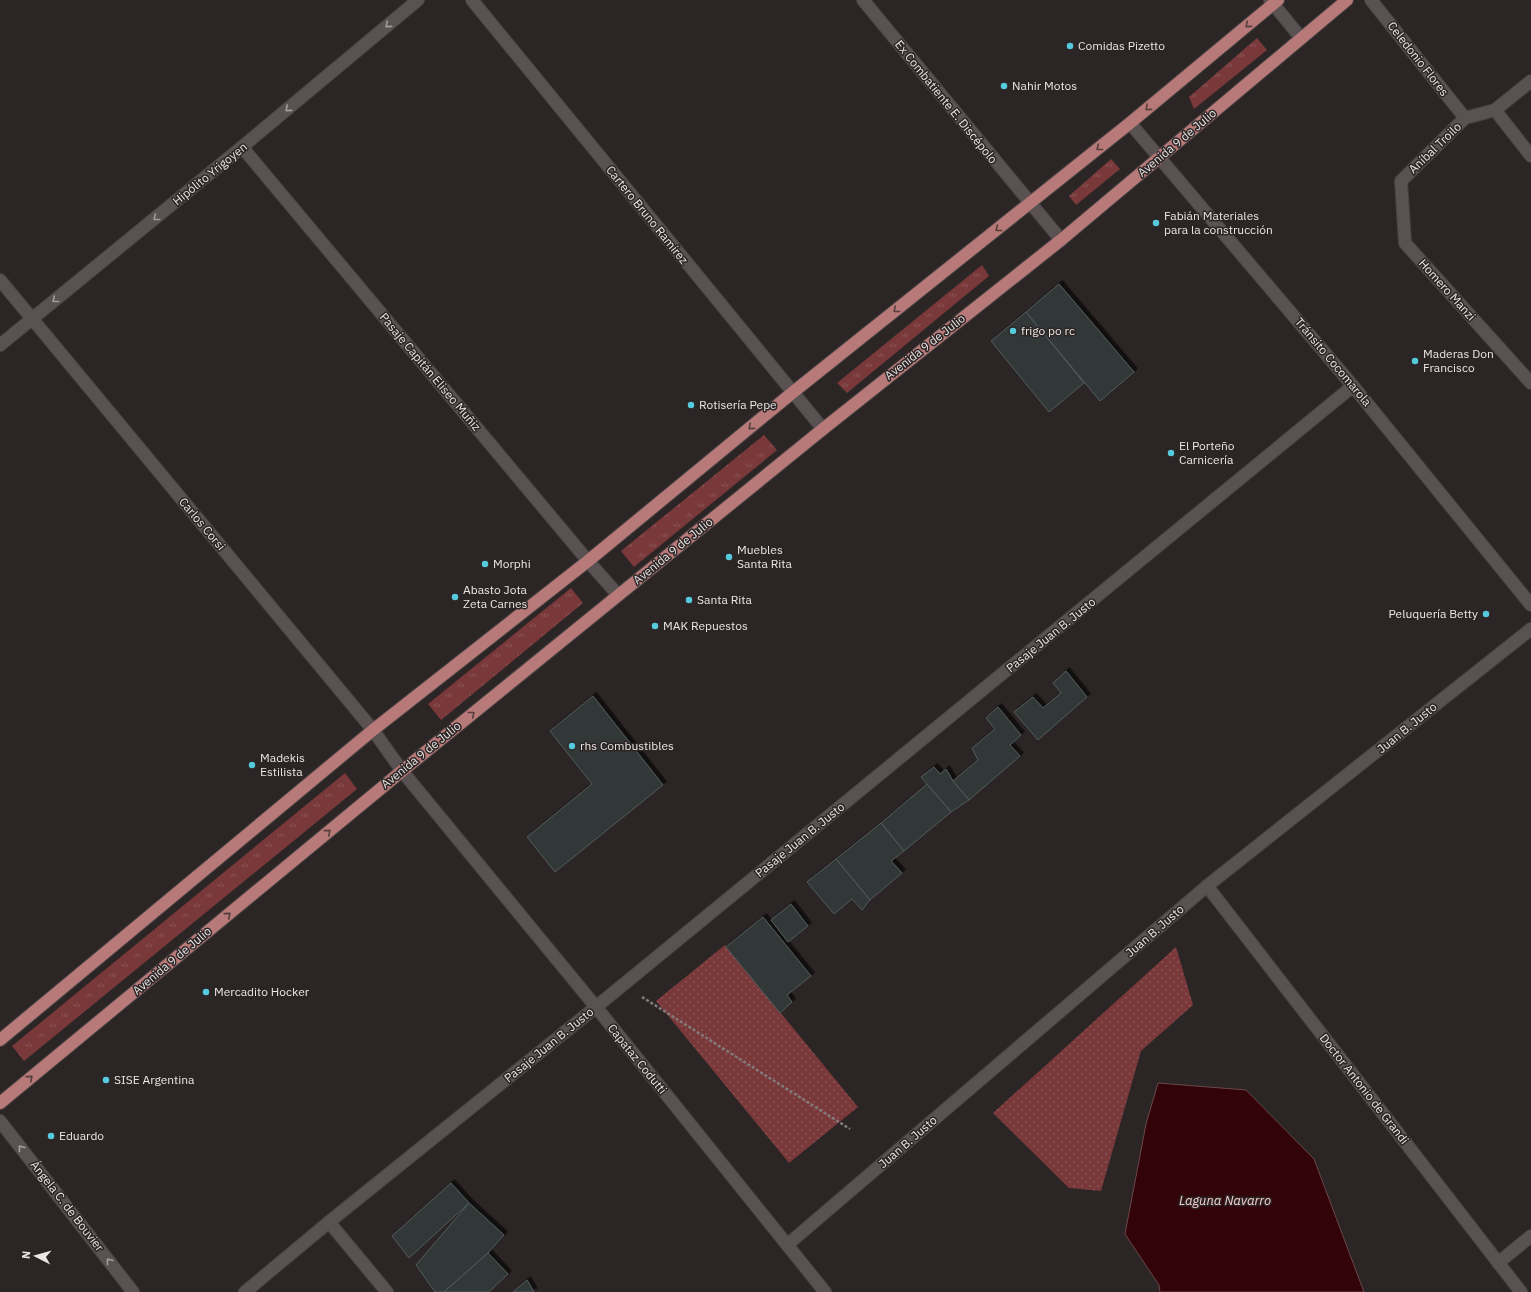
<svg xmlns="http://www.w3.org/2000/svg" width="1531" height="1292" viewBox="0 0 1531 1292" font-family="'IBM Plex Sans',sans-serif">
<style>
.grass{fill:url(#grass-tufts)}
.park{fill:url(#park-dots)}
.water{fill:#320308;stroke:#6a474b}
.building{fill:#313839;stroke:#535b5c;filter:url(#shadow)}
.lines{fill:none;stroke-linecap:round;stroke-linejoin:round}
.minor-casing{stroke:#484242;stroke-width:14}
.major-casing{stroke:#484242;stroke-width:14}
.path{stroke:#827c7c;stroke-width:2.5;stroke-dasharray:3 2;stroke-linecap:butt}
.minor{stroke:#5a5252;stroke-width:12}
.major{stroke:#b87a79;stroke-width:12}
.oneway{stroke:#a29c9c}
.oneway2{stroke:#563f3e}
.poi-dot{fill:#54cadc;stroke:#2c2525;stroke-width:1.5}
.labels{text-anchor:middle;stroke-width:3;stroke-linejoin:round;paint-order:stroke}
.poi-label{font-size:12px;fill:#ebe6e6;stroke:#2c2525;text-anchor:start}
.street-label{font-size:12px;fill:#ebe6e6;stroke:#2c2525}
.water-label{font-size:13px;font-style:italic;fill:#f8cccb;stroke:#2c2525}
</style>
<defs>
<pattern id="grass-tufts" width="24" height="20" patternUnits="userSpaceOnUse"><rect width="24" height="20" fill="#793839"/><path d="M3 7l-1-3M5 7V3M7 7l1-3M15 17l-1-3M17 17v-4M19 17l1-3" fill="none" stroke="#8c5556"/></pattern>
<pattern id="park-dots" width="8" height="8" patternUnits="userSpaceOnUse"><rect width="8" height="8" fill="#793839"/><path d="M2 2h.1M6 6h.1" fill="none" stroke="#8c5556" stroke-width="1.8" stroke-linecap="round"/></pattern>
<filter id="shadow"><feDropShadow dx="3.5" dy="-3.5" stdDeviation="0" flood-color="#0009"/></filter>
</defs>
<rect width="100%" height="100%" fill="#2c2525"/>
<g class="grass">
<polygon points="1257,38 1267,50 1194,109 1189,97"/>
<polygon points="1111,159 1120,169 1076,205 1069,196"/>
<polygon points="982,265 989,276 847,393 837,383"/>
<polygon points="764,435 777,450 634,567 621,551"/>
<polygon points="571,588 583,603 441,720 428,704"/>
<polygon points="345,773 357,789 24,1061 12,1046"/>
</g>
<g class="park">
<polygon points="725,945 858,1107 789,1163 656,1001"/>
<polygon points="1176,947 1193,1005 1141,1051 1101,1191 1069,1188 993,1113"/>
</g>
<polygon class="water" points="1158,1083 1246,1090 1314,1159 1364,1292 1160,1292 1159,1285 1125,1234 1146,1124"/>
<g class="building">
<polygon points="1059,284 1134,372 1100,401 1026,312"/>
<polygon points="1026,312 1084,383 1049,412 991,341"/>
<polygon points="1066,671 1087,697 1038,740 1014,712 1033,697 1043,708 1061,693 1053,683"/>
<polygon points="593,696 663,785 555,872 527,837 592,784 550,731"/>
<polygon points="998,707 1021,735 1010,745 1020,756 969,800 953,781 978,760 972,748 995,729 986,718"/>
<polygon points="934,767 940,774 946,769 953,781 969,800 951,812 921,777"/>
<polygon points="927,784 951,812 904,851 881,823"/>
<polygon points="881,823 904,851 891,861 902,873 870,900 836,859"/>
<polygon points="836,859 870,900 862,910 852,899 834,914 807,882"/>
<polygon points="791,904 808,926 788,942 771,920"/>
<polygon points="763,917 811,976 787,995 792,1002 780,1013 726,947"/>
<polygon points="451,1183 469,1203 409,1258 392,1236"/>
<polygon points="469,1203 504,1235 488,1253 444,1292 435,1292 416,1265"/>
<polygon points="488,1253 508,1274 489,1292 444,1292"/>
<polygon points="527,1280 534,1292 513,1292"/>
</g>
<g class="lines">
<g class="minor-casing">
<g id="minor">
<polyline points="472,0 823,429"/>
<polyline points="863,0 1061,240"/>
<polyline points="1270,0 1301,38"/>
<polyline points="1371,0 1465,118"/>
<polyline points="1531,81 1495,110 1465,118 1401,181 1405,243 1531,383"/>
<polyline points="1495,110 1531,156"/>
<polyline points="1130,123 1353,386 1531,605"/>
<polyline points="242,147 588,561 618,595"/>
<polyline points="0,280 373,730 402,771 596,1007 825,1292"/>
<polyline points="0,345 242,147 418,0"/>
<polyline points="1207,886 1521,1292"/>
<polyline points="0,1121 133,1292"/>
<polyline points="329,1222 387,1292"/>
<polyline points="787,1245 1207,886 1531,629"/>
<polyline points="1498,1263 1531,1236"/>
<polyline points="245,1292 329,1222 596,1007 1353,386"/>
</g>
</g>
<g class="major-casing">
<g id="major">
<polyline points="0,1040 373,730 588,561 792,393 1130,123 1278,0"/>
<polyline points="0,1103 402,771 823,429 1061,240 1347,0"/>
</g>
</g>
<polyline class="path" points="642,997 850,1129"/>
<use href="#minor" class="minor"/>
<use href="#major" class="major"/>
</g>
<defs><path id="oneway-chevron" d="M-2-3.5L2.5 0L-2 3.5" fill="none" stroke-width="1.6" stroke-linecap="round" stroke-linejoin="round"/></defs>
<g class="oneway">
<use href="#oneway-chevron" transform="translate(388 25) rotate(140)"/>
<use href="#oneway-chevron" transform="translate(288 109) rotate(140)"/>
<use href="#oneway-chevron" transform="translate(156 218) rotate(141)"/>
<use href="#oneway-chevron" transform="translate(55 300) rotate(141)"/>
<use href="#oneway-chevron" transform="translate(21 1148) rotate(-128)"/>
<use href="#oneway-chevron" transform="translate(109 1261) rotate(-128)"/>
</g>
<g class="oneway2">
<use href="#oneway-chevron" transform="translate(1248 25) rotate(140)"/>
<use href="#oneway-chevron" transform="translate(1148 108) rotate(140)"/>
<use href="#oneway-chevron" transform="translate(1099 148) rotate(142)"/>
<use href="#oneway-chevron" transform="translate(998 229) rotate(141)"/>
<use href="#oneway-chevron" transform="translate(896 310) rotate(141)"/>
<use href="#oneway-chevron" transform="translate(751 427) rotate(140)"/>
<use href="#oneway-chevron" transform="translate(472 714) rotate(-39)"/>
<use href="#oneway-chevron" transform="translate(328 832) rotate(-40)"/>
<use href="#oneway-chevron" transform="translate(228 915) rotate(-40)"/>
<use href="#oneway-chevron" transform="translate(30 1078) rotate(-40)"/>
</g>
<g class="poi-dot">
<circle cx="1070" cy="46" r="4"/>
<circle cx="1004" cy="86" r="4"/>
<circle cx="1156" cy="223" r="4"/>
<circle cx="1013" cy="331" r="4"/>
<circle cx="1415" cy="361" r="4"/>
<circle cx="691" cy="405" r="4"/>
<circle cx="1171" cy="453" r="4"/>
<circle cx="729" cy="557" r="4"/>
<circle cx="485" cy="564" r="4"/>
<circle cx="455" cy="597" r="4"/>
<circle cx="689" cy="600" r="4"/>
<circle cx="1486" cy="614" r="4"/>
<circle cx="655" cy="626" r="4"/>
<circle cx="572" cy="746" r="4"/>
<circle cx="252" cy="765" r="4"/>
<circle cx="206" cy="992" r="4"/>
<circle cx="106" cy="1080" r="4"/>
<circle cx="51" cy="1136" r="4"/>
</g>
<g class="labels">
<g class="poi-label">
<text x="1078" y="50">Comidas Pizetto</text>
<text x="1012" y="90">Nahir Motos</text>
<text x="1164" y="220">Fabián Materiales<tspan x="1164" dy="14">para la construcción</tspan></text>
<text x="1021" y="335">frigo po rc</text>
<text x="1423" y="358">Maderas Don<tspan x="1423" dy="14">Francisco</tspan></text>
<text x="699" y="409">Rotisería Pepe</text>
<text x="1179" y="450">El Porteño<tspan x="1179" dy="14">Carnicería</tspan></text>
<text x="737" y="554">Muebles<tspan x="737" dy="14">Santa Rita</tspan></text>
<text x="493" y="568">Morphi</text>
<text x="463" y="594">Abasto Jota<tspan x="463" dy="14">Zeta Carnes</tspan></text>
<text x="697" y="604">Santa Rita</text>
<text x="1478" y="618" text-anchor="end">Peluquería Betty</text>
<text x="663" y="630">MAK Repuestos</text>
<text x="580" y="750">rhs Combustibles</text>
<text x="260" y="762">Madekis<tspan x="260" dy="14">Estilista</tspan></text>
<text x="214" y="996">Mercadito Hocker</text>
<text x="114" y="1084">SISE Argentina</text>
<text x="59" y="1140">Eduardo</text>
</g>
<g class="street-label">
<text transform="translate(1418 59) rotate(52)" y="4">Celedonio Flores</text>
<text transform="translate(946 102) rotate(51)" y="4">Ex Combatiente E. Discépolo</text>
<text transform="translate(1177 143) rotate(-40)" y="4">Avenida 9 de Julio</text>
<text transform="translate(1435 148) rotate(-44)" y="4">Aníbal Troilo</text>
<text transform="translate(210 174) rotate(-39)" y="4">Hipólito Yrigoyen</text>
<text transform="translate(647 215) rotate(51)" y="4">Cartero Bruno Ramírez</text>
<text transform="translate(1447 290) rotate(48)" y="4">Homero Manzi</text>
<text transform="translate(925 347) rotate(-38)" y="4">Avenida 9 de Julio</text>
<text transform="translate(1333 362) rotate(50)" y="4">Tránsito Cocomarola</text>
<text transform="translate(430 372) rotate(50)" y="4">Pasaje Capitán Eliseo Muñiz</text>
<text transform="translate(202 524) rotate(50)" y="4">Carlos Corsi</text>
<text transform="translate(673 551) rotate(-39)" y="4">Avenida 9 de Julio</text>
<text transform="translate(1051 635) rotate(-39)" y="4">Pasaje Juan B. Justo</text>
<text transform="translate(1407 728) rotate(-39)" y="4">Juan B. Justo</text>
<text transform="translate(421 755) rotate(-39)" y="4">Avenida 9 de Julio</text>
<text transform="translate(800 840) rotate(-39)" y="4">Pasaje Juan B. Justo</text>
<text transform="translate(1155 931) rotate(-41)" y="4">Juan B. Justo</text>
<text transform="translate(172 961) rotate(-40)" y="4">Avenida 9 de Julio</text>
<text transform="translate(549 1045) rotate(-39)" y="4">Pasaje Juan B. Justo</text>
<text transform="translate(637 1059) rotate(51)" y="4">Capataz Codutti</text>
<text transform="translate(1364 1089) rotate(52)" y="4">Doctor Antonio de Grandi</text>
<text transform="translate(908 1142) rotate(-41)" y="4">Juan B. Justo</text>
<text transform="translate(67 1206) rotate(52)" y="4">Ángela C. de Bouvier</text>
</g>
<g class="water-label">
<text x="1225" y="1205">Laguna Navarro</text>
</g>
</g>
<g transform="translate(36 1256) rotate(276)" stroke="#2c2525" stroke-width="3" paint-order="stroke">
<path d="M0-3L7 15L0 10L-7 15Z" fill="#ebe6e6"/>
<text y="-6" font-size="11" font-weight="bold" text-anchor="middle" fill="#ebe6e6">N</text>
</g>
</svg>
